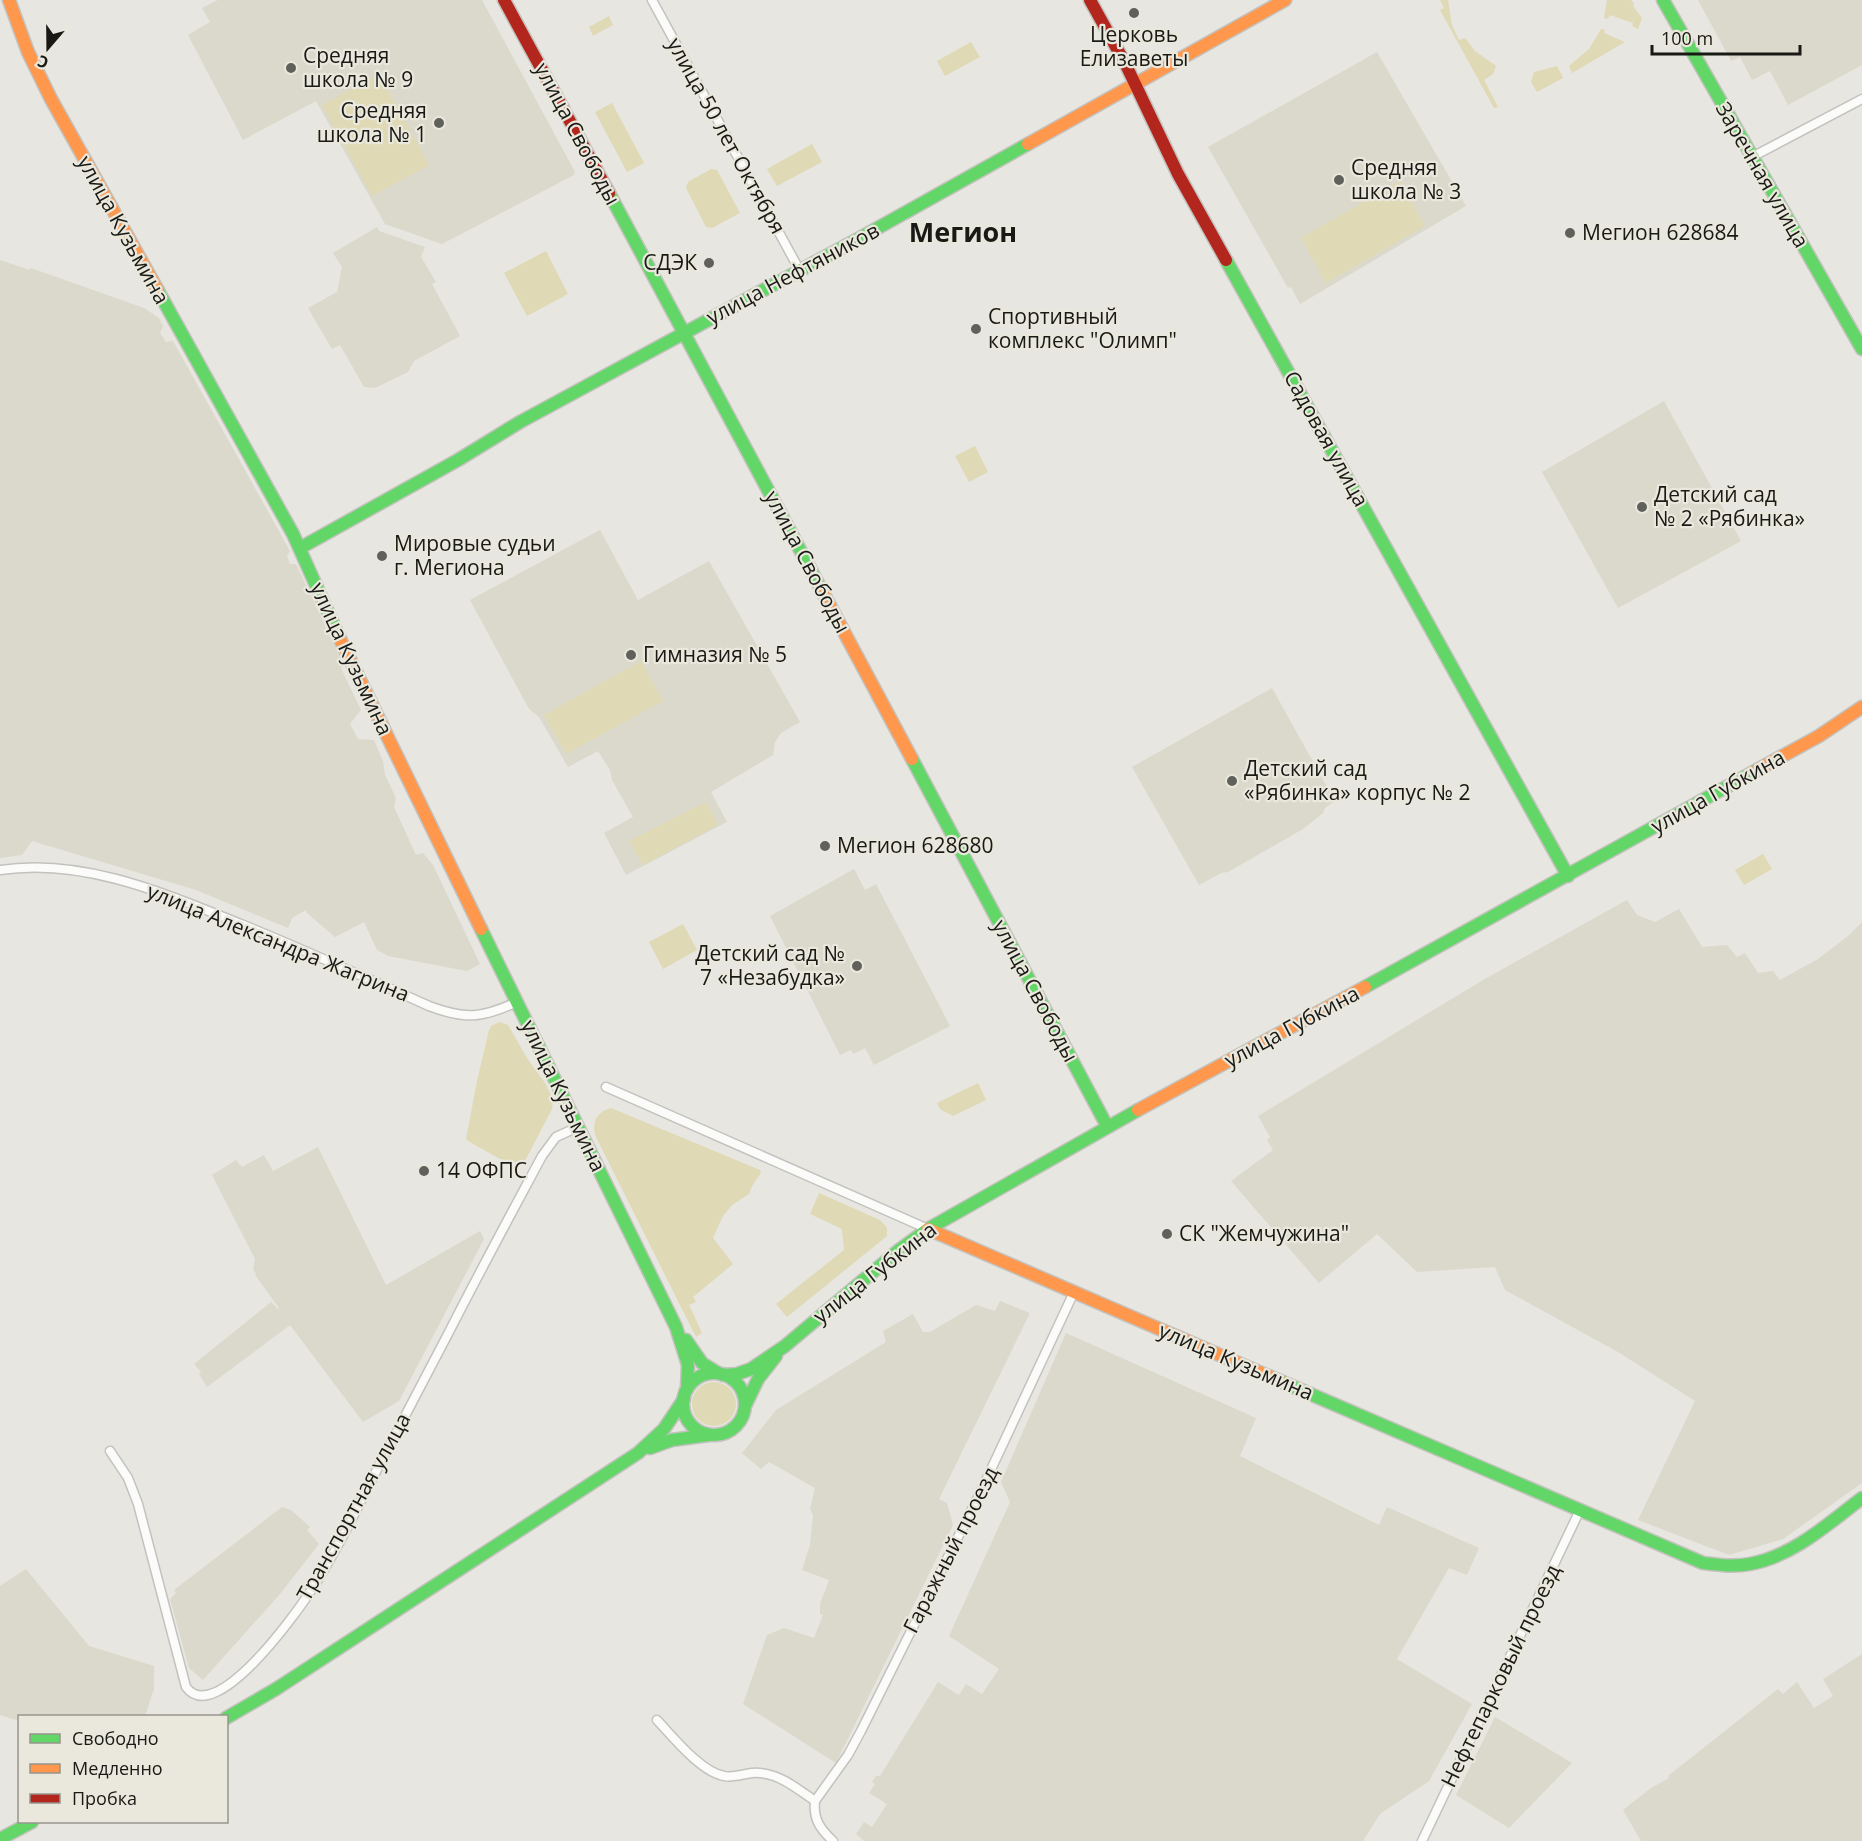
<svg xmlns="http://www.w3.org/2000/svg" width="1862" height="1841" viewBox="0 0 1862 1841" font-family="'Open Sans',sans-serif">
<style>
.built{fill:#dbd9cc}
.green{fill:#dfd9b5}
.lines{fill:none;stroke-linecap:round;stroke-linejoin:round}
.street-casing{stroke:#c3c2be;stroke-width:11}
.fast-casing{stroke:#c3c2be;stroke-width:15}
.slow-casing{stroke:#c3c2be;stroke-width:15}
.jam-casing{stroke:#c3c2be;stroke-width:15}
.street{stroke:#fbfbfa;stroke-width:8}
.fast{stroke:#63d668;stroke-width:12}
.slow{stroke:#ff974d;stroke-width:12}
.jam{stroke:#b3261e;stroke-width:12}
.poi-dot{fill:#61615c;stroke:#eae8dd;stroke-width:2}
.labels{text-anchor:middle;stroke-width:4.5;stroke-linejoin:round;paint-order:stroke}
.poi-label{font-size:21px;fill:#191915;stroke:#eae8dd;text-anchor:start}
.street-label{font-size:21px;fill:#191915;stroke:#eae8dd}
.district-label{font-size:27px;font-weight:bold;fill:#191915;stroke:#eae8dd}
</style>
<rect width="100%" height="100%" fill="#e7e6e0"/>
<g class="built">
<polygon points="218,0 482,0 575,172 574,175 442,244 385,224 316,101 243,140 188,35 210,22 202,8"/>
<polygon points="1698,0 1862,0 1862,65 1788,105 1770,71 1752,80 1740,57 1731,61"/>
<polygon points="1377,52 1466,206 1300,304 1291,287 1288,288 1208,147"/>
<polygon points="377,227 379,231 425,247 421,257 436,282 432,284 460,336 414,361 408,372 375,388 364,387 340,345 332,349 308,308 337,292 342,267 333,253"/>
<polygon points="0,260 30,270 31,268 144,308 159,318 163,326 160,333 166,342 173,341 290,551 287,556 290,564 296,564 344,665 341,668 361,710 350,724 358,739 374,740 383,761 385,775 396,798 394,807 416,855 423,853 433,865 480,964 467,971 388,956 377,950 364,922 335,937 307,913 306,910 292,918 288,928 196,890 32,841 22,855 0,858"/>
<polygon points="1664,401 1741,541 1618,608 1542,472"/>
<polygon points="600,530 638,600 709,561 800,722 781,733 775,742 773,755 711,792 727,822 626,875 604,833 633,817 612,780 610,770 598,751 568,767 539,717 529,709 470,600"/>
<polygon points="1272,688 1335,801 1325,808 1323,813 1303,829 1228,872 1221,873 1199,885 1132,767"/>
<polygon points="854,869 865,890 876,884 950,1026 874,1065 865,1048 853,1054 851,1050 840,1055 770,916"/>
<polygon points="1627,900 1637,915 1655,922 1679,909 1702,947 1727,945 1737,957 1745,953 1758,973 1773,971 1780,980 1818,959 1848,936 1862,922 1862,1483 1783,1539 1729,1555 1638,1520 1695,1401 1618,1352 1505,1290 1495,1267 1417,1272 1377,1234 1319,1283 1231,1181 1273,1150 1267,1140 1270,1137 1258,1116 1483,980"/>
<polygon points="318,1147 386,1285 480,1231 484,1239 399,1401 363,1422 290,1325 207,1387 199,1374 201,1372 194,1364 271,1302 278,1309 279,1308 255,1275 256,1273 253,1270 255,1259 212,1175 236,1160 242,1167 264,1155 273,1171"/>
<polygon points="1000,1301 1030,1313 939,1499 947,1503 953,1525 836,1763 743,1704 767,1635 784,1628 814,1638 823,1615 820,1614 820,1604 829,1580 802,1570 810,1545 813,1515 810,1509 815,1488 769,1462 761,1469 742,1453 776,1410 886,1342 883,1331 913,1314 923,1332 930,1332 976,1305 995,1311"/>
<polygon points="1066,1333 1256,1418 1240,1456 1379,1525 1387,1507 1479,1548 1467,1575 1449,1568 1397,1659 1472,1704 1429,1781 1380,1814 1363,1841 864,1841 856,1834 864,1822 872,1827 887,1804 869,1793 875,1784 872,1782 876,1776 880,1776 938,1682 959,1695 966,1684 982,1694 999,1669 949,1636 1010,1502 1001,1482"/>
<polygon points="282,1507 291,1510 310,1527 307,1530 319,1544 280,1594 203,1680 189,1668 170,1599 176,1593 174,1590"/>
<polygon points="26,1569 89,1646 154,1666 154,1689 145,1716 20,1716 19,1721 0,1715 0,1586"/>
<polygon points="1862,1654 1862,1841 1641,1841 1623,1810 1651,1788 1669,1778 1668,1776 1778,1689 1783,1694 1797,1682 1814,1708 1833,1696 1823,1679"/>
<polygon points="1495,1717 1572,1763 1509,1828 1456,1795"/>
</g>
<g class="green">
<polygon points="1440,0 1448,0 1452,25 1459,40 1465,38 1475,51 1496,66 1493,74 1484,80 1498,107 1494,108 1440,10 1444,8"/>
<polygon points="1607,0 1631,0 1634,4 1633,6 1642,18 1638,29 1632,26 1633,23 1610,15 1608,19 1604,18"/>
<polygon points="609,16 613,25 593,36 589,27"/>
<polygon points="1601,29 1605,30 1604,33 1625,42 1572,73 1569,66 1589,49"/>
<polygon points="971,42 980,57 945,76 937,61"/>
<polygon points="1557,66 1563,78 1537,92 1531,82 1534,72"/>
<polygon points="379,74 429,165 372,196 322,105"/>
<polygon points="612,103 644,163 627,172 595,112"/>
<polygon points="812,144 822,162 777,186 767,169"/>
<polygon points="711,169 717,170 740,213 712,228 706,227 686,188 688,182"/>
<polygon points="1400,181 1425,226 1326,283 1301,238"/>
<polygon points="546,251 568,294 527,316 504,273"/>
<polygon points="975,446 988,472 969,482 955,456"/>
<polygon points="641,661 663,701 566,754 544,715"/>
<polygon points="706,802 718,825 643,865 629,841"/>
<polygon points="1763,854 1772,869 1744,885 1735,870"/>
<polygon points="683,924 697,950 663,969 649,942"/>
<polygon points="500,1022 508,1025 527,1058 545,1083 553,1099 552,1109 526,1159 521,1163 500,1159 468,1141 466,1139 477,1081 489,1030 491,1026"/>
<polygon points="978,1083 986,1100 953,1116 940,1109 937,1103"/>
<path d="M611,1108L760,1170L761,1173L752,1186L749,1194L732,1205L723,1216L713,1238L733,1264L693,1297L696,1302L689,1305L702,1333L696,1337L595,1135C592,1121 597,1112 611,1108Z"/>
<polygon points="819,1193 880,1220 887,1228 887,1236 787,1317 776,1304 844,1250 842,1229 810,1214"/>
<circle cx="714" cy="1404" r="22"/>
</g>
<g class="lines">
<g class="street-casing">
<g id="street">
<polyline points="652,0 800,271"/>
<polyline points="1752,157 1862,99"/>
<path d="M0,870C83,857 166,894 241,924C305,950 367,978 429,1006C466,1020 482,1018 517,1002"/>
<polyline points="606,1087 928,1229"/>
<path d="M110,1451L128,1478L138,1504L186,1687C215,1727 295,1615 310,1592C333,1557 352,1519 371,1481C397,1431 423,1382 449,1332C479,1273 511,1214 542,1156L556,1137L578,1127"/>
<path d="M657,1720C673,1737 701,1772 724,1776C733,1778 744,1774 752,1773C777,1771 796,1788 815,1801C813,1819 820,1829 833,1841"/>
<polyline points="815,1801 848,1755 861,1731 980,1493 1074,1292"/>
<polyline points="1422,1841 1580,1510"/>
</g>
</g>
<g class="fast-casing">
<g id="fast">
<polyline points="1663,0 1862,349"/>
<polyline points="609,193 821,589"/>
<polyline points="1226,260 1568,876"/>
<polyline points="157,289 293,534 340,639"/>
<polyline points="300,548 458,460 520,422 858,239 1028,144"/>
<polyline points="912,759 1107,1126"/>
<polyline points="481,929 676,1327 688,1365 687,1389"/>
<polyline points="1365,987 1757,770"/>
<polyline points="686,1340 702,1363 718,1373"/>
<circle cx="714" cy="1404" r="31"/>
<polyline points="723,1375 737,1374 751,1369 785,1346 899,1250 928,1229 1138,1110"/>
<path d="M1280,1381L1703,1563C1719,1565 1734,1567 1750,1564C1793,1556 1828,1524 1862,1498"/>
<polyline points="746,1404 758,1379 776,1356"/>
<polyline points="650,1448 672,1440 709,1435"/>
<polyline points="226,1718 276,1689 638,1453 664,1429 684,1399"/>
<polyline points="0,1839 32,1822"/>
</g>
</g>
<g class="slow-casing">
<g id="slow">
<polyline points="9,0 28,52 51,99 157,289"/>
<polyline points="1028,144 1285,0"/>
<polyline points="821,589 912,759"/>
<polyline points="340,639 481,929"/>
<polyline points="1757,770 1819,736 1862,707"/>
<polyline points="1138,1110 1365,987"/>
<polyline points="928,1229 1280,1381"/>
</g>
</g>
<g class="jam-casing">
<g id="jam">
<polyline points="504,0 609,193"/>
<polyline points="1090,0 1126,65 1178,174 1226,260"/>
</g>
</g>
<use href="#street" class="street"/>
<use href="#fast" class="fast"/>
<use href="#slow" class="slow"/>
<use href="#jam" class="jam"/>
</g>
<g class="poi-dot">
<circle cx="1134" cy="13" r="6"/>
<circle cx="291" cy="68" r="6"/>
<circle cx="439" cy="123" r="6"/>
<circle cx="1339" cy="180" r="6"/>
<circle cx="1570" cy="233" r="6"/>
<circle cx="709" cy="263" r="6"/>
<circle cx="976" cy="329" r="6"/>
<circle cx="1642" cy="507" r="6"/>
<circle cx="382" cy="556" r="6"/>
<circle cx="631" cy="655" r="6"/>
<circle cx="1232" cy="781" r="6"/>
<circle cx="825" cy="846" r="6"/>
<circle cx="857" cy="966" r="6"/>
<circle cx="424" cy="1171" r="6"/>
<circle cx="1167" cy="1234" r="6"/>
</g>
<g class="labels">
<g class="poi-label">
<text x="1134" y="42" text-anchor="middle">Церковь<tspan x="1134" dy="24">Елизаветы</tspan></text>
<text x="303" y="63">Средняя<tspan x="303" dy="24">школа № 9</tspan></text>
<text x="427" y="118" text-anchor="end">Средняя<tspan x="427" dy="24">школа № 1</tspan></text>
<text x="1351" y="175">Средняя<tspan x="1351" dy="24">школа № 3</tspan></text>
<text x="1582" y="240">Мегион 628684</text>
<text x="697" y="270" text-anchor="end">СДЭК</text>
<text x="988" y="324">Спортивный<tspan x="988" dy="24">комплекс "Олимп"</tspan></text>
<text x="1654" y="502">Детский сад<tspan x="1654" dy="24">№ 2 «Рябинка»</tspan></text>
<text x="394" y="551">Мировые судьи<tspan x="394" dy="24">г. Мегиона</tspan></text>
<text x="643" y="662">Гимназия № 5</text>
<text x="1244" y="776">Детский сад<tspan x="1244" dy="24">«Рябинка» корпус № 2</tspan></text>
<text x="837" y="853">Мегион 628680</text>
<text x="845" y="961" text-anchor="end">Детский сад №<tspan x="845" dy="24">7 «Незабудка»</tspan></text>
<text x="436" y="1178">14 ОФПС</text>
<text x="1179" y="1241">СК "Жемчужина"</text>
</g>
<g class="street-label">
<text transform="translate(577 134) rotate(62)" y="7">улица Свободы</text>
<text transform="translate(726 136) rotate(61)" y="7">улица 50 лет Октября</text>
<text transform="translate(1762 175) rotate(60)" y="7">Заречная улица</text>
<text transform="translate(123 230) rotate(61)" y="7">улица Кузьмина</text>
<text transform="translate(793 274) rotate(-28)" y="7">улица Нефтяников</text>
<text transform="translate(1326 439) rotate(61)" y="7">Садовая улица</text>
<text transform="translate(807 562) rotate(62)" y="7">улица Свободы</text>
<text transform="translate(351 659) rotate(65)" y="7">улица Кузьмина</text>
<text transform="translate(1718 792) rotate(-29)" y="7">улица Губкина</text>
<text transform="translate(278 943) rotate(22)" y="7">улица Александра Жагрина</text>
<text transform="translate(1035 991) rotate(62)" y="7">улица Свободы</text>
<text transform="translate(1292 1027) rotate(-28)" y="7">улица Губкина</text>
<text transform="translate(563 1096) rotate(64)" y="7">улица Кузьмина</text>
<text transform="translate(875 1273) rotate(-38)" y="7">улица Губкина</text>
<text transform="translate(1236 1362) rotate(23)" y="7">улица Кузьмина</text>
<text transform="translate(354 1507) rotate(-61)" y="7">Транспортная улица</text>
<text transform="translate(951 1550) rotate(-63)" y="7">Гаражный проезд</text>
<text transform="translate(1501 1676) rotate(-64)" y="7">Нефтепарковый проезд</text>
</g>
<g class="district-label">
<text x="963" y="242">Мегион</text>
</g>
</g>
<rect x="18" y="1715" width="210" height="108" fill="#eae8dd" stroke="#96958d" stroke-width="1.5"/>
<rect x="30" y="1734" width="30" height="9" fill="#63d668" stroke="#96958d" stroke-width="1.5"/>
<text x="72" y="1745" font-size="18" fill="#191915">Свободно</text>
<rect x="30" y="1764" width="30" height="9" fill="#ff974d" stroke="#96958d" stroke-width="1.5"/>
<text x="72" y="1775" font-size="18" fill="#191915">Медленно</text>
<rect x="30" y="1794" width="30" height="9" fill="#b3261e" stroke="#96958d" stroke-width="1.5"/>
<text x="72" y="1805" font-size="18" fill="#191915">Пробка</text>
<g transform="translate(48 48) rotate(200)" stroke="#eae8dd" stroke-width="4.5" paint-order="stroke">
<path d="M0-4.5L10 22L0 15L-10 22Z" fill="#191915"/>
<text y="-9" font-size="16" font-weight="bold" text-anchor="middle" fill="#191915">С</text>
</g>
<path d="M1652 45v9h148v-9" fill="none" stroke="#191915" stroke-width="3"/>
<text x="1661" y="45" font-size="18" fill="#191915" stroke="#eae8dd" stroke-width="4.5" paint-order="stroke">100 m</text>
</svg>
